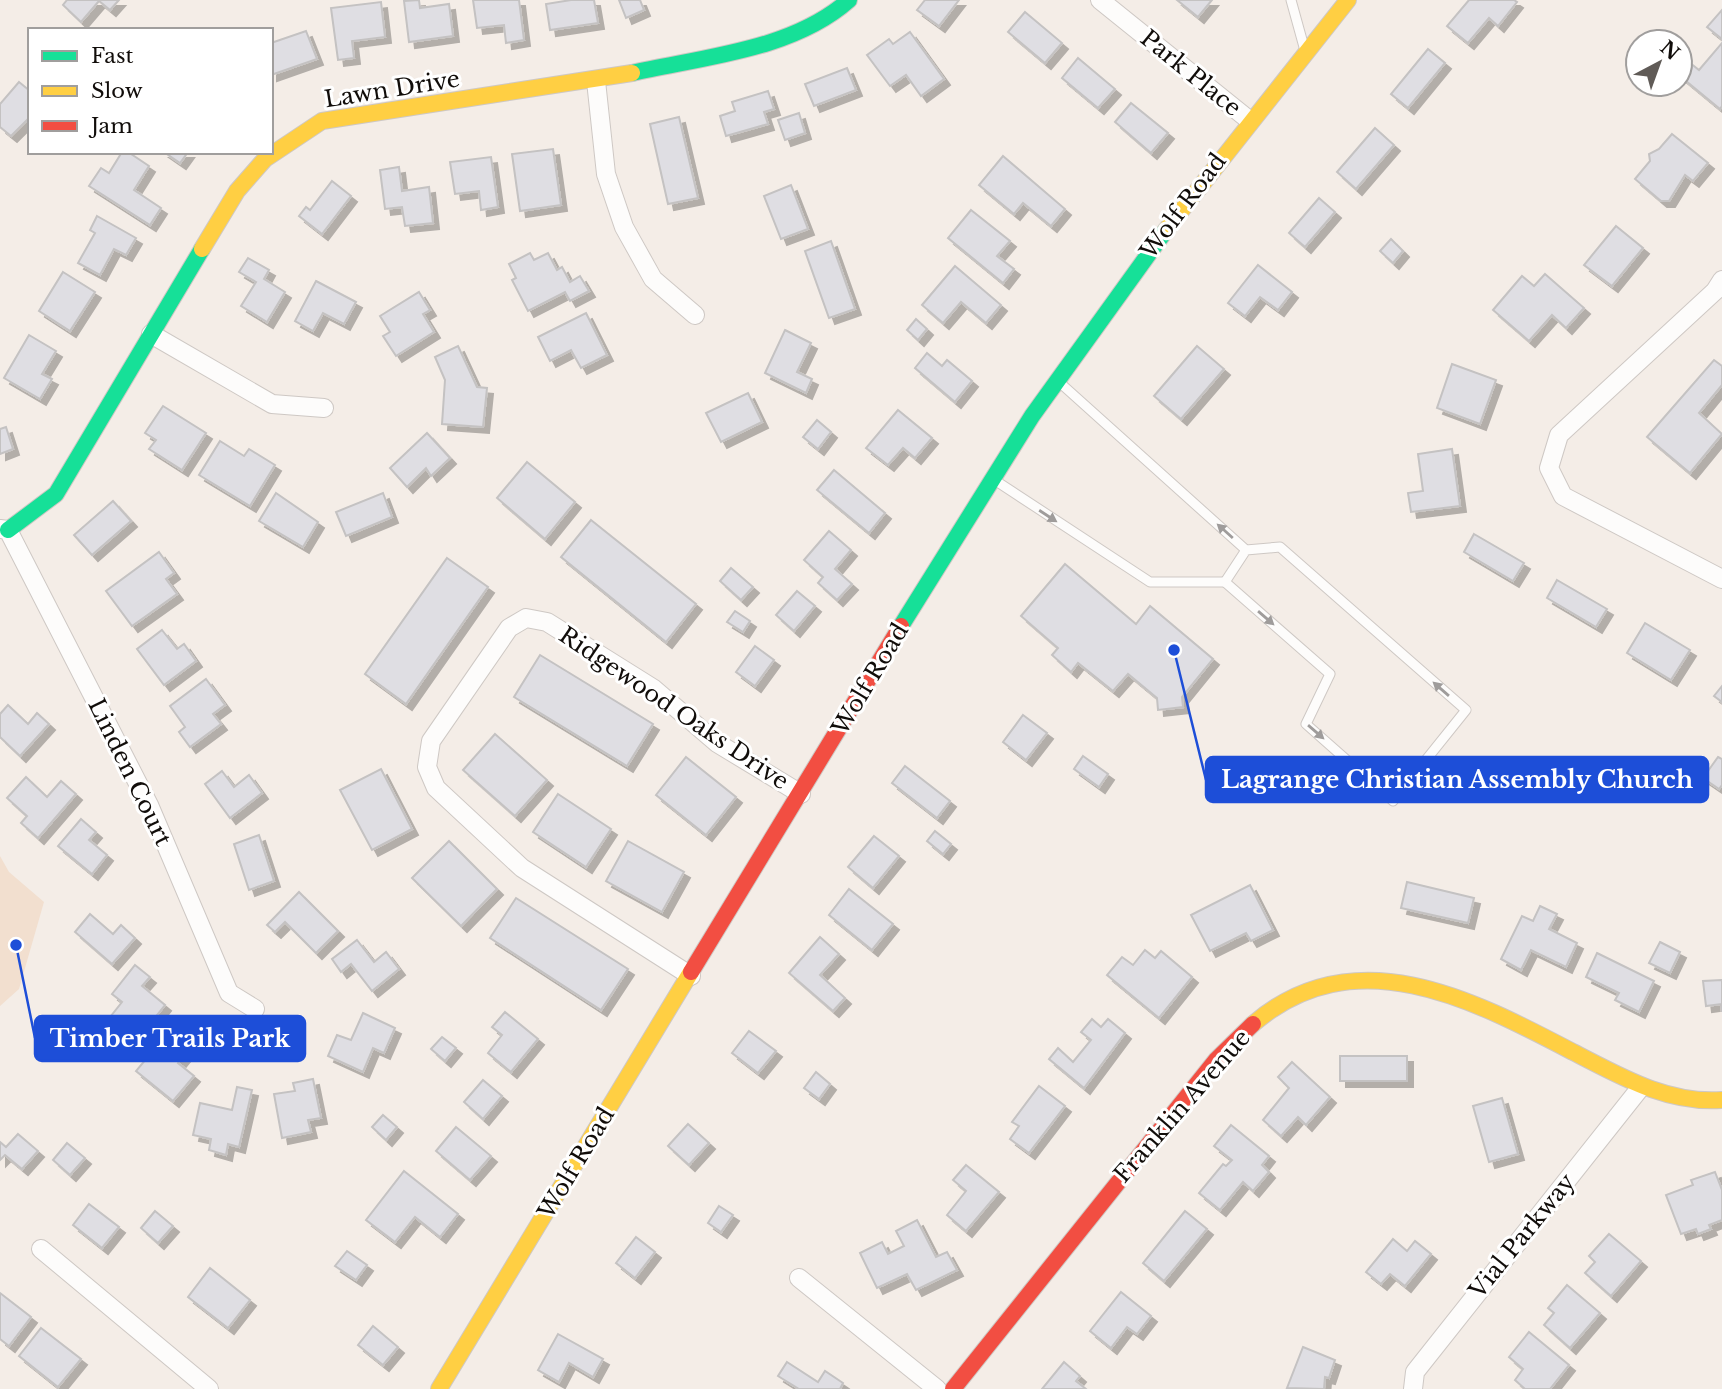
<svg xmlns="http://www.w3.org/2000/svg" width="1722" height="1389" viewBox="0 0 1722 1389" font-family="'Libre Baskerville',serif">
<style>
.green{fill:#f2dfcf}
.building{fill:#dfdee3;stroke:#c4c2c2;stroke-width:2;filter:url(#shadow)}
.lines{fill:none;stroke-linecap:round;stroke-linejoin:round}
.lane-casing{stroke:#cec8c4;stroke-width:11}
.street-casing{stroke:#cec8c4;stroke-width:20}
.fast-casing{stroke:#cec8c4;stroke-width:18}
.slow-casing{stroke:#cec8c4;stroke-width:18}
.jam-casing{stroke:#cec8c4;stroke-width:18}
.lane{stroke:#fdfcfb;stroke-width:9}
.street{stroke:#fdfcfb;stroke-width:18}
.fast{stroke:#16e098;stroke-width:16}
.slow{stroke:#ffcf43;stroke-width:16}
.jam{stroke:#f24e42;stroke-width:16}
.oneway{fill:#9f9c9b}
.labels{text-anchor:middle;stroke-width:6;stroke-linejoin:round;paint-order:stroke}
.street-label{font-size:23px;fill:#110d0a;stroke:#fff}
.leader{fill:none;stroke:#1d4ed8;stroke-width:2.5}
.callout-dot{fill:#1d4ed8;stroke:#fff;stroke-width:2.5}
.callout{fill:#1d4ed8;stroke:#1d4ed8;stroke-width:2.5}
.callout-label{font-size:24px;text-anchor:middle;font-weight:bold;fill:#fff}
</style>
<defs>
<filter id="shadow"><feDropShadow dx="6" dy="6" stdDeviation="0" flood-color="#0004"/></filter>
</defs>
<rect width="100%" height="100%" fill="#f4ede7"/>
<polygon class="green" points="0,856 9,872 44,902 19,989 0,1006"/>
<g class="building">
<polygon points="67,0 119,0 110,10 99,1 81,22 63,5"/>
<polygon points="419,0 420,8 449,4 453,36 409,42 404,1"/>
<polygon points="473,0 519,0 524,40 506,43 504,25 477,28"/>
<polygon points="571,0 594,0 598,23 550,30 546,4"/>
<polygon points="619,0 640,0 644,10 626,18"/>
<polygon points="925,0 959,0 939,26 917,10"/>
<polygon points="1177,0 1212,0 1198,17"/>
<polygon points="1469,0 1514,0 1517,2 1498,26 1489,18 1468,43 1447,26"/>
<polygon points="381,2 385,37 352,41 354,58 338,60 331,8"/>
<polygon points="1722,10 1722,39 1707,27"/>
<polygon points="1025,12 1062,43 1045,63 1008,32"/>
<polygon points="306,31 317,59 271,75 271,43"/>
<polygon points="910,32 944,79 921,96 906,75 890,86 867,55 889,39 893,44"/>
<polygon points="1722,43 1722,106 1720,109 1680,76 1680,72 1689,62 1699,70"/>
<polygon points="1428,49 1445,63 1408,108 1391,94"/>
<polygon points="1078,58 1115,89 1098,108 1062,78"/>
<polygon points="847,68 856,90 814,106 805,84"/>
<polygon points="19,82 30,91 30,117 11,136 0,127 0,104"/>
<polygon points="768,91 774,109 764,112 768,124 726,136 720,116 735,111 732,102"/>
<polygon points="1131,103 1168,133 1151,153 1115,122"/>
<polygon points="799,113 805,133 785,140 778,120"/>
<polygon points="679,117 698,198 668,204 650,124"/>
<polygon points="1375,128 1394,145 1356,189 1337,172"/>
<polygon points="1672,134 1708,163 1693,181 1685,175 1669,201 1661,201 1635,179 1650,161 1649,154 1659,149"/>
<polygon points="553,149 561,205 520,211 512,154"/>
<polygon points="122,152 128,152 149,166 134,190 161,208 150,225 89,186 101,168 109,173"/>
<polygon points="164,152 188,152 180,163"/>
<polygon points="1003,156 1065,209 1051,226 1023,203 1014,214 979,185"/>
<polygon points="491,157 498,207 481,210 479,191 455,194 450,162"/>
<polygon points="399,167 402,191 429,187 433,223 405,226 402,207 385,209 380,170"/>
<polygon points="332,181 351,196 322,234 299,216 306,207 310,210"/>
<polygon points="791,185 808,229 781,239 764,196"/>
<polygon points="1319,198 1335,212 1305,247 1289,233"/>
<polygon points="971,210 1010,241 997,256 1014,269 1003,283 948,238"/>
<polygon points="97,216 136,238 126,255 114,249 100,275 78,263 95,233 90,230"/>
<polygon points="1616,226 1643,248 1612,286 1584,265"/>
<polygon points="1391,239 1403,251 1393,263 1380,251"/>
<polygon points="831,241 855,309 829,318 805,251"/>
<polygon points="530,253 534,260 548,253 557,270 562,267 570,282 580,276 589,291 570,301 565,292 528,311 512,280 516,278 509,264"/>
<polygon points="248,258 269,270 264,279 285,292 267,322 241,306 256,282 239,272"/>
<polygon points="1258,265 1292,292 1278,310 1260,297 1245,316 1228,303"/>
<polygon points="955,266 1001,305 986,323 961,302 943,323 922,305"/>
<polygon points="63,272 95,292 70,331 39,311"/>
<polygon points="1545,274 1584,308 1566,328 1552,315 1529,341 1493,310 1522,276 1534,286"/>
<polygon points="316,281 356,302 344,324 323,313 313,331 295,321"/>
<polygon points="419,292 430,310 423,314 434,332 396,356 383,336 390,332 380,316"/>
<polygon points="586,313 607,355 581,368 571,350 550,361 538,337"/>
<polygon points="916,319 927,329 918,340 907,330"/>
<polygon points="785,330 811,343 797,372 812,379 806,393 765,373"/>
<polygon points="29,335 56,351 42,374 52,379 40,399 4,378"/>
<polygon points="458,346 477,387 487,388 483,427 442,424 445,380 435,357"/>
<polygon points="1197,346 1224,369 1181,419 1154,396"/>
<polygon points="927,353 942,366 947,360 972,381 955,402 915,368"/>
<polygon points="1714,360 1722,366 1722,385 1699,413 1722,434 1690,473 1647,437"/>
<polygon points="1452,364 1496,380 1480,424 1437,408"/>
<polygon points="748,393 762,422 721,442 706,413"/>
<polygon points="163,406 206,433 182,470 149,449 156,440 145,433"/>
<polygon points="898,410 932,438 915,458 903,448 888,465 866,448"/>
<polygon points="817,420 831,432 818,449 803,437"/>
<polygon points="6,427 13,449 0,454 0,429"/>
<polygon points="427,433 450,458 431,476 426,468 407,487 390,468"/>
<polygon points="220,441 244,456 249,449 275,465 250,506 199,475"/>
<polygon points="1452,449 1460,506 1411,512 1408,493 1423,491 1418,454"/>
<polygon points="527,462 575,502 545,539 497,498"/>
<polygon points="834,470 885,513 869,533 817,490"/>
<polygon points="276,493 318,522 303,547 259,521"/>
<polygon points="383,493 392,517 346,536 336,512"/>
<polygon points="113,501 131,521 92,555 74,535"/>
<polygon points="591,520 696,604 666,642 561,557"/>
<polygon points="829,531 851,550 835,569 852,584 837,600 818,583 823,577 804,560"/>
<polygon points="1474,534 1524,563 1513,581 1464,552"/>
<polygon points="159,552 174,573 166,579 177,594 132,626 106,591"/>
<polygon points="447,558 488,587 406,704 365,674"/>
<polygon points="1065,564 1136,624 1150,606 1213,659 1182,697 1183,707 1158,710 1157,698 1128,674 1113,691 1078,663 1071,672 1052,655 1058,648 1021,616"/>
<polygon points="731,568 753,587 741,600 720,581"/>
<polygon points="1557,580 1607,609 1596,627 1547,598"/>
<polygon points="797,591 815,606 794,631 776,615"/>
<polygon points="735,611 750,621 743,632 727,622"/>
<polygon points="1645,623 1690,650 1671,680 1627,653"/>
<polygon points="162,630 177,649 184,644 196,661 164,685 137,649"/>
<polygon points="755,646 774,660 755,686 736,672"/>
<polygon points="540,655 653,724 627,766 514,697"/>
<polygon points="206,679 225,705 213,714 221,724 190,747 179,732 185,727 170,706"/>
<polygon points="1722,686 1722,702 1714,696"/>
<polygon points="8,705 28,724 37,713 49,724 20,756 0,737 0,714"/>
<polygon points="1023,715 1047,733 1026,760 1003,742"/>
<polygon points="495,734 547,780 515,816 463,770"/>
<polygon points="1083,756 1108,774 1099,787 1074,769"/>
<polygon points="686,757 736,797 706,835 656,795"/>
<polygon points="1718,757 1722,759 1722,785 1719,789 1703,778"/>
<polygon points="905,766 950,801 937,818 892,783"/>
<polygon points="381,769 412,829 372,850 340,790"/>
<polygon points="222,771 234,787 249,775 262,793 230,818 205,784"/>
<polygon points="26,777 47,797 61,781 76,794 38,838 21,823 27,816 7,798"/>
<polygon points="558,794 611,829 586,867 533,832"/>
<polygon points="81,819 96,832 89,840 107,855 92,874 58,846"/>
<polygon points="935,831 951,844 943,854 927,841"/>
<polygon points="259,835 274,881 249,890 234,844"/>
<polygon points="874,836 899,856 873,888 848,867"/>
<polygon points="449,841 497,889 461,926 412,878"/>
<polygon points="628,841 684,872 662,912 606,881"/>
<polygon points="1407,882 1474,898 1468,923 1401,908"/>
<polygon points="1250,885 1273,930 1251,941 1246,933 1210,951 1191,915"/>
<polygon points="849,889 893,924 872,950 829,915"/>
<polygon points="299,892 338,931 316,953 285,922 275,932 267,925"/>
<polygon points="516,898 628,969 601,1010 490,938"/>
<polygon points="1540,906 1557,914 1549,929 1577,943 1566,967 1531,950 1521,970 1501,959 1522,916 1533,921"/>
<polygon points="90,914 113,934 121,925 135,938 112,964 75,932"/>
<polygon points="820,937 839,954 820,975 845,998 833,1011 789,973"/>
<polygon points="357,940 374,962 386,952 399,969 372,991 351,964 341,972 332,959"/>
<polygon points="1660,942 1680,952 1670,973 1649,963"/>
<polygon points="1145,950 1155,958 1161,951 1192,977 1159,1018 1107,975 1122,957 1133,965"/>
<polygon points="1597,953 1654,981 1639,1012 1615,1000 1619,993 1586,977"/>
<polygon points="135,965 150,977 142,986 165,1005 142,1034 125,1020 121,1025 111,1016 122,1002 112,994"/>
<polygon points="1722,980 1722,1012 1721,1004 1706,1006 1703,981"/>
<polygon points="505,1012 538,1039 511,1072 488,1053 502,1035 492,1027"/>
<polygon points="363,1013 395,1028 384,1053 373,1048 363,1072 328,1056 337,1035 351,1040"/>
<polygon points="1092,1019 1101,1027 1108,1019 1125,1033 1084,1088 1049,1059 1058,1048 1073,1062 1091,1040 1081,1032"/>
<polygon points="749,1031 776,1051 758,1073 732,1053"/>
<polygon points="167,1034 188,1051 178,1063 194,1076 173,1101 136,1071"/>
<polygon points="442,1037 456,1048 445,1061 431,1049"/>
<rect x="1340" y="1056" width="67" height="25"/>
<polygon points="1292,1062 1330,1097 1306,1125 1298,1117 1281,1136 1263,1120 1289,1088 1278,1077"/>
<polygon points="816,1072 830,1084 819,1099 804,1088"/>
<polygon points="313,1079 321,1118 308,1120 311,1132 282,1138 274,1094 295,1091 293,1083"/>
<polygon points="483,1080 502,1096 483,1119 464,1102"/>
<polygon points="1039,1086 1065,1106 1029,1153 1010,1139 1019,1126 1012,1122"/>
<polygon points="237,1087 252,1090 239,1147 228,1144 226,1155 209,1150 211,1139 193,1135 200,1103 232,1110"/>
<polygon points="1502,1098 1518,1154 1489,1162 1473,1106"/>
<polygon points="383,1115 397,1127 386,1140 372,1127"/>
<polygon points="688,1124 709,1143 689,1165 668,1146"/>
<polygon points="1231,1125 1269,1156 1262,1165 1269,1172 1253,1191 1243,1182 1220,1210 1199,1193 1223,1164 1226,1166 1232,1160 1214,1146"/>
<polygon points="456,1127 491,1156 470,1180 436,1151"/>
<polygon points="18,1134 38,1151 22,1169 5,1155 0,1160 0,1142 6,1147"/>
<polygon points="67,1143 85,1158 70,1175 53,1160"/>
<polygon points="966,1165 999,1192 966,1231 947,1215 966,1191 953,1180"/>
<polygon points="404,1171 458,1214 440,1237 415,1217 395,1242 366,1220"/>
<polygon points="1715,1172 1722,1190 1722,1220 1709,1225 1711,1229 1698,1234 1696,1229 1681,1234 1666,1195 1693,1185 1691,1180"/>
<polygon points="89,1204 119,1227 102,1248 73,1225"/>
<polygon points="719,1206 733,1215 721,1232 708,1223"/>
<polygon points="155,1211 173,1226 158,1243 141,1228"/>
<polygon points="1185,1211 1207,1229 1164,1281 1143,1263"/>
<polygon points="917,1220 936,1257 947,1252 957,1270 916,1290 907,1274 877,1288 860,1253 882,1242 888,1254 904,1246 896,1231"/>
<polygon points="1609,1234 1641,1261 1611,1296 1585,1273 1595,1262 1589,1256"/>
<polygon points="636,1237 655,1252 635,1278 616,1263"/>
<polygon points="1393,1239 1407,1251 1415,1241 1431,1254 1405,1286 1390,1274 1381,1284 1366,1272"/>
<polygon points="347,1251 367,1265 356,1280 335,1266"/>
<polygon points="210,1268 250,1300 228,1328 188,1297"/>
<polygon points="1567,1285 1600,1313 1570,1348 1544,1325 1554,1313 1548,1308"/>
<polygon points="1121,1292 1151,1316 1137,1334 1127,1327 1111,1348 1090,1331"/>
<polygon points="0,1293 31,1317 9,1346 0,1339"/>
<polygon points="373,1326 398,1347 383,1365 358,1345"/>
<polygon points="41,1328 81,1359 58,1387 19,1356"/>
<polygon points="1529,1332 1569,1365 1550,1389 1525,1389 1515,1380 1523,1369 1509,1357"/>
<polygon points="558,1334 603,1359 593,1377 569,1363 559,1382 538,1370"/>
<polygon points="1303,1347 1335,1360 1329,1378 1325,1377 1324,1389 1287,1388"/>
<polygon points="787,1362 818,1382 825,1371 843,1383 840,1389 799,1389 778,1376"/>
<polygon points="1064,1362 1080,1376 1076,1381 1086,1389 1042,1389"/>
</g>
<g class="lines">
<g class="lane-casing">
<g id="lane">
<polyline points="1291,0 1304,47"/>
<polyline points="1058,381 1246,550 1280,547 1466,710 1393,801 1306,724 1330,674 1225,582 1246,550"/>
<polyline points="993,479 1150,582 1225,582"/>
</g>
</g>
<g class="street-casing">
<g id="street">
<polyline points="1100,0 1249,120"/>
<polyline points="596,81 606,174 624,227 653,279 695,315"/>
<polyline points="1722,280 1715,291 1559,435 1549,468 1563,496 1722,579"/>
<polyline points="151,334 272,404 324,408"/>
<polyline points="0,529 8,530 149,805 229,993 255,1009"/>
<polyline points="691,976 522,868 436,788 427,767 431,741 509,628 526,618 547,622 654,689 717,743 801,794"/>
<polyline points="41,1249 209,1389"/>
<polyline points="799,1278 937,1389"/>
<polyline points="1413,1389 1415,1372 1641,1087"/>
</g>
</g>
<g class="fast-casing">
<g id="fast">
<path d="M632,73C703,57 793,50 849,0"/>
<polyline points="8,530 56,494 202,249"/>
<polyline points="901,626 1032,416 1166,230"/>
</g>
</g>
<g class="slow-casing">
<g id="slow">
<polyline points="1166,230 1348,0"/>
<polyline points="202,249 237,191 265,159 322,121 632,73"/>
<path d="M1253,1024C1354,937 1472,999 1573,1052C1620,1076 1667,1104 1722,1100"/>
<polyline points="439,1389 691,972"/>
</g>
</g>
<g class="jam-casing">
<g id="jam">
<polyline points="691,972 901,626"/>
<polyline points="953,1389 1216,1060 1253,1024"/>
</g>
</g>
<use href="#lane" class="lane"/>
<use href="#street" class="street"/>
<use href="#fast" class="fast"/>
<use href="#slow" class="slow"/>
<use href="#jam" class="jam"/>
</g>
<defs><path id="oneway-solid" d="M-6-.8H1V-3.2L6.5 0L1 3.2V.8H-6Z" transform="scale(1.75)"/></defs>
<g class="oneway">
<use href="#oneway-solid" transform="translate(1048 516) rotate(33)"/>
<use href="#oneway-solid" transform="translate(1225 531) rotate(-138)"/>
<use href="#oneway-solid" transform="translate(1266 618) rotate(41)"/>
<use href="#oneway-solid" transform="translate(1441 689) rotate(-139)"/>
<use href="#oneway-solid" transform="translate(1316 732) rotate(41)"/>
</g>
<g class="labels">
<g class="street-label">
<text transform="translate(1191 73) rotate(39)" y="8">Park Place</text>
<text transform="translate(392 89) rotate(-9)" y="8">Lawn Drive</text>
<text transform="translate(1183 206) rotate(-53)" y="8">Wolf Road</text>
<text transform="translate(870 679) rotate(-59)" y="8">Wolf Road</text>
<text transform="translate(674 708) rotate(34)" y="8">Ridgewood Oaks Drive</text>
<text transform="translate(130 772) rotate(64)" y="8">Linden Court</text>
<text transform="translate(1182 1106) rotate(-49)" y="8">Franklin Avenue</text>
<text transform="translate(576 1163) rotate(-59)" y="8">Wolf Road</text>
<text transform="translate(1522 1236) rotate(-51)" y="8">Vial Parkway</text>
</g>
</g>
<path class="leader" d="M1174 650L1206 780M16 945L35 1038"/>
<g class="callout-dot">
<circle cx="1174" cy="650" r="7"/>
<circle cx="16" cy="945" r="7"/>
</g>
<g class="callout">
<rect x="1206" y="757" width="502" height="45" rx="7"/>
<rect x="35" y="1016" width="270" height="45" rx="7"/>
</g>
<g class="callout-label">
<text x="1457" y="788">Lagrange Christian Assembly Church</text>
<text x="170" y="1047">Timber Trails Park</text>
</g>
<rect x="28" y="28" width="245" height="126" fill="#ffffff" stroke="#a09e9d" stroke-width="2"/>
<rect x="42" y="51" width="35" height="10" fill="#16e098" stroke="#a09e9d" stroke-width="2"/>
<text x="91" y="63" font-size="21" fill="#110d0a">Fast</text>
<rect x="42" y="86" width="35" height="10" fill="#ffcf43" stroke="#a09e9d" stroke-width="2"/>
<text x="91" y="98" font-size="21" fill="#110d0a">Slow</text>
<rect x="42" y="121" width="35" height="10" fill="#f24e42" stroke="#a09e9d" stroke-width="2"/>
<text x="91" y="133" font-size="21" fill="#110d0a">Jam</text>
<g transform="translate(1659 63) rotate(41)"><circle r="33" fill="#ffffff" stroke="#a09e9d" stroke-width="2"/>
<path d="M0-5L12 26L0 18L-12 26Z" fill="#605b57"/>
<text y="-10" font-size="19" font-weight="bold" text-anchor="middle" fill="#110d0a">N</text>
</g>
</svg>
